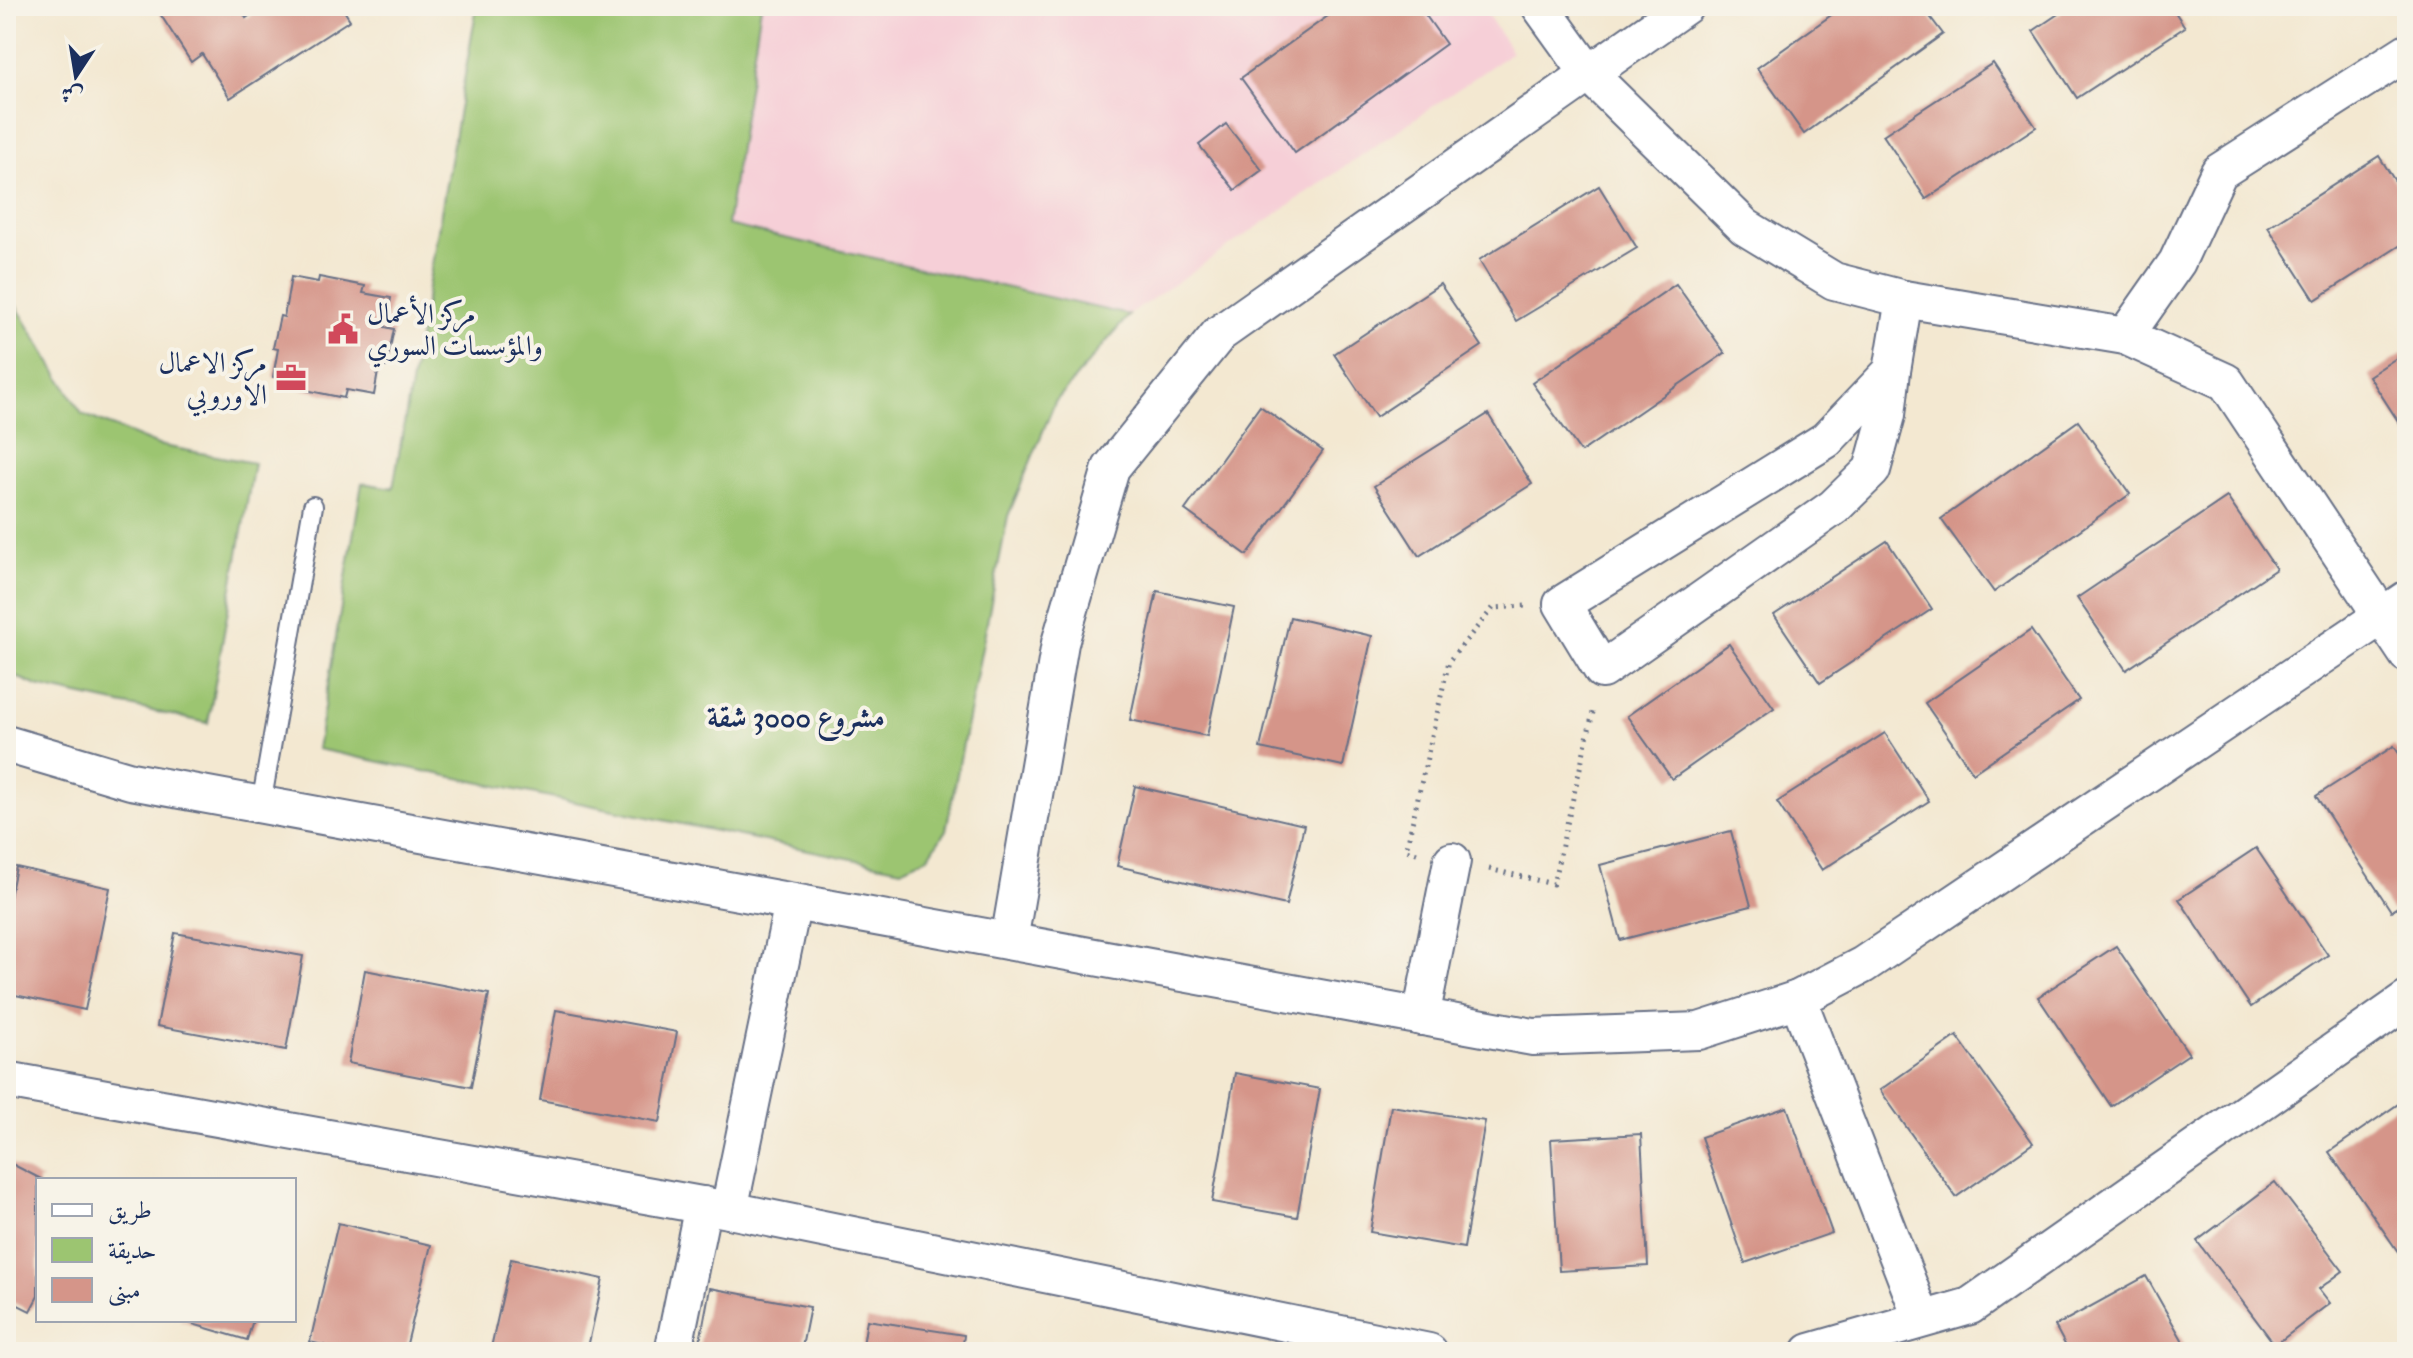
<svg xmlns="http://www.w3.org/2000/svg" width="2413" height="1358" viewBox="0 0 2413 1358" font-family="'IM FELL Double Pica',Amiri,serif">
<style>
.built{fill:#f6cfd7}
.green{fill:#9cc571;stroke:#5c7a68;stroke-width:2}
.building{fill:#d59589}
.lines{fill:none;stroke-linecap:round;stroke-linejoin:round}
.service-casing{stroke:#677086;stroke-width:22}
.minor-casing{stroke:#677086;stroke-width:40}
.path{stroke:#677086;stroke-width:5;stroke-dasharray:2 6;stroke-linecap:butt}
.service{stroke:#fff;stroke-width:18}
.minor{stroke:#fff;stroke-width:36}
.labels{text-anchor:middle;stroke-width:8;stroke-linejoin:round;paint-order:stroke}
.poi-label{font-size:28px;fill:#1b2f5e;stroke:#f7f3e8;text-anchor:start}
.neighbourhood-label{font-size:30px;font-weight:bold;fill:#1b2f5e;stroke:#f7f3e8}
</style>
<rect width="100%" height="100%" fill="#f7f3e8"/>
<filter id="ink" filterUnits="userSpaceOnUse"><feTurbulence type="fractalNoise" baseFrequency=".0125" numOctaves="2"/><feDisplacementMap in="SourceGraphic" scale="16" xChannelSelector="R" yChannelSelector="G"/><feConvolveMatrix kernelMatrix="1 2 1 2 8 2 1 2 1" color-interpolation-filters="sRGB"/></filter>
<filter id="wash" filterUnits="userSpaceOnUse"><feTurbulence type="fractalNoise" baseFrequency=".006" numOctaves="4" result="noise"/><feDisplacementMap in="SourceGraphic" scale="32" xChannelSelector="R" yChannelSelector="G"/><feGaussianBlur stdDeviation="1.8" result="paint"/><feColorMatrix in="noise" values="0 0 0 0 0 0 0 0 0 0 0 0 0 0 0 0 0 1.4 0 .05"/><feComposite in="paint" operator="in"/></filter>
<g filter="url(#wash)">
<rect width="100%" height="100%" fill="#f3e8d1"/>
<polygon class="built" points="761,6 1482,6 1512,52 1129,315 726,225"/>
<g class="green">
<polygon points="477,6 761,6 727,225 1129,315 1055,402 1008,516 946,830 928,857 901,869 317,749 362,483 393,488"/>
<polygon points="6,289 82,414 158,445 254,463 208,723 37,686 6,672"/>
</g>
<g id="blocks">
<g class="building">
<polygon points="155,6 239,6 246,18 264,6 341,6 350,20 230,98 202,54 191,62"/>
<polygon points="1342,6 1419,6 1446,44 1295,153 1241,78"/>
<polygon points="1844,6 1922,6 1943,34 1804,134 1757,68"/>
<polygon points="2070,6 2171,6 2185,27 2077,98 2033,31"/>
<polygon points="1993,63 2036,127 1926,199 1883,135"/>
<polygon points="1226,124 1262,170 1235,190 1199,145"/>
<polygon points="2379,156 2407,200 2407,241 2315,300 2268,227"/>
<polygon points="1599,186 1637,248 1516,321 1479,260"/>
<polygon points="291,277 318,282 319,277 365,286 363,293 391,298 385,327 394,329 386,367 379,366 374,395 346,390 344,398 296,388 297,381 273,377 278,349 273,348 280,316 284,317"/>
<polygon points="1440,284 1482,346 1376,417 1334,354"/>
<polygon points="1676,284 1725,353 1581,452 1532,383"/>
<polygon points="2407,351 2407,435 2369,376"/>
<polygon points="1260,406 1323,451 1247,555 1185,510"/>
<polygon points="1488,414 1532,484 1419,556 1374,486"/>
<polygon points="2078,421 2130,494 1994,592 1941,519"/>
<polygon points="2227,497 2276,569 2126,670 2077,598"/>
<polygon points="1887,541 1932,609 1820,683 1774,615"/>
<polygon points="1157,591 1234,607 1207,736 1130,720"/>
<polygon points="1290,617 1372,636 1343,766 1260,748"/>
<polygon points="2031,630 2079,700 1973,773 1925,703"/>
<polygon points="1729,644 1774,708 1672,779 1627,716"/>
<polygon points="1885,733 1929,801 1822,870 1777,802"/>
<polygon points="2394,746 2407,766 2407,901 2391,911 2316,796"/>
<polygon points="1135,786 1304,825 1286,905 1117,866"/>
<polygon points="1731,831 1751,906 1620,940 1600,865"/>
<polygon points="2256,848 2328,955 2251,1007 2179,899"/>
<polygon points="16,867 110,888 85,1010 6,993 6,917"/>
<polygon points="175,933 303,956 286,1050 157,1026"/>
<polygon points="2116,946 2189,1054 2111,1106 2038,997"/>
<polygon points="365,970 489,994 471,1087 348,1063"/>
<polygon points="556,1010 677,1032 660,1122 540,1100"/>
<polygon points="1957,1036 2033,1143 1956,1197 1880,1090"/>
<polygon points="1235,1073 1320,1089 1297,1217 1212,1202"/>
<polygon points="2407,1098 2407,1251 2401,1256 2329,1152"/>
<polygon points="1391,1106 1485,1121 1464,1248 1370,1232"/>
<polygon points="1787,1107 1832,1233 1745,1263 1701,1137"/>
<polygon points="1641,1134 1648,1266 1559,1271 1551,1139"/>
<polygon points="6,1161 43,1180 38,1180 38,1296 30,1311 6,1299"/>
<polygon points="2275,1182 2343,1271 2319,1289 2330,1303 2275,1345 2197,1241"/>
<polygon points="338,1223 431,1245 405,1352 352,1352 310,1342"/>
<polygon points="511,1259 603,1279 587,1352 490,1352"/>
<polygon points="2146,1276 2189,1352 2069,1352 2055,1326"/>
<polygon points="710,1288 810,1307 801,1352 698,1352"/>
<polygon points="179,1320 253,1320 247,1340"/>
<polygon points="867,1320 964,1335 962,1352 862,1352"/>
<polygon points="1034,1347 1053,1350 1053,1352 1033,1352"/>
</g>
</g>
</g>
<g filter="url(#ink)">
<use href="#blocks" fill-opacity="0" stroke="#677086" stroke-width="2"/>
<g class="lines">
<g class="service-casing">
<polyline id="service" points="261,805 313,506"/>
</g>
<g class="minor-casing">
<g id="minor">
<polyline points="1540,6 1589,74 1745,227 1834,281 1904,299 2125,336 2226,382 2407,654"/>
<polyline points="2125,336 2177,262 2219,172 2407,52"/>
<polyline points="1892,371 1887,415 1872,470 1834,507 1602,670 1562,604 1826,440 1892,371 1904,299"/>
<polyline points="6,744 131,781 1533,1037 1699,1031 1798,999 1863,965 2407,599"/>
<polyline points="1009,941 1060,643 1111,468 1219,334 1685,6"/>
<polyline points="1798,999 1922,1319"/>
<polyline points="1421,1017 1452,861"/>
<polyline points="6,1080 729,1210 1429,1352"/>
<polyline points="729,1210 793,902"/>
<polyline points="673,1352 703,1205"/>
<polyline points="1810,1352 1970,1306 2407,1000"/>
</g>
</g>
<g class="path">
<polyline points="1417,853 1406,850 1449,661 1493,608 1525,606"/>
<polyline points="1489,869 1553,884 1594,708"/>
</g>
<use href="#service" class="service"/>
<use href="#minor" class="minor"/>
</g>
</g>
<defs>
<g id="civic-bare" transform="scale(2.4)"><path d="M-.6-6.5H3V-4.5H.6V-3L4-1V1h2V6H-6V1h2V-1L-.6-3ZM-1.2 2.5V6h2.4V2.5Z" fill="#d1495b" stroke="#f7f3e8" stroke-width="2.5" paint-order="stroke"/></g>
<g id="office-bare" transform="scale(2.4)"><path d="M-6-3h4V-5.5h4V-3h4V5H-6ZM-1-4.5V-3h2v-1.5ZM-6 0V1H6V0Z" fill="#d1495b" stroke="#f7f3e8" stroke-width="2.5" paint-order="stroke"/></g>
</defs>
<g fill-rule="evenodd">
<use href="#civic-bare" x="343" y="329"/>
<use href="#office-bare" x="291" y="378"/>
</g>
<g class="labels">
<g class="poi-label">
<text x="367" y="323">مركز الأعمال<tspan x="367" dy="32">والمؤسسات السوري</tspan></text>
<text x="267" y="372" text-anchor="end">مركز الاعمال<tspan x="267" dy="32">الاوروبي</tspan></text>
</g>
<g class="neighbourhood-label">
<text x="796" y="727">مشروع 3000 شقة</text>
</g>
</g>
<rect width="2413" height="1358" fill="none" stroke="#f7f3e8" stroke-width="32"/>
<rect x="36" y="1178" width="260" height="144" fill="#f7f3e8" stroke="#9fa5b1" stroke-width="2"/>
<rect x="52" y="1204" width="40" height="12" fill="#ffffff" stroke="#9fa5b1" stroke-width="2"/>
<text x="108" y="1218" font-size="24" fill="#1b2f5e">طريق</text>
<rect x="52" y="1238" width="40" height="24" fill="#9cc571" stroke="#9fa5b1" stroke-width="2"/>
<text x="108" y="1258" font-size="24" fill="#1b2f5e">حديقة</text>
<rect x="52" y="1278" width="40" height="24" fill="#d59589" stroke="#9fa5b1" stroke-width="2"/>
<text x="108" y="1298" font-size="24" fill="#1b2f5e">مبنى</text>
<g transform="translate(76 76) rotate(192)" stroke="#f7f3e8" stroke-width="6" paint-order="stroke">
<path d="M0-6L14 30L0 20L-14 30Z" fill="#1b2f5e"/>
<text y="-12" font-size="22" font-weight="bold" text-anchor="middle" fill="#1b2f5e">ش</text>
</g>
</svg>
